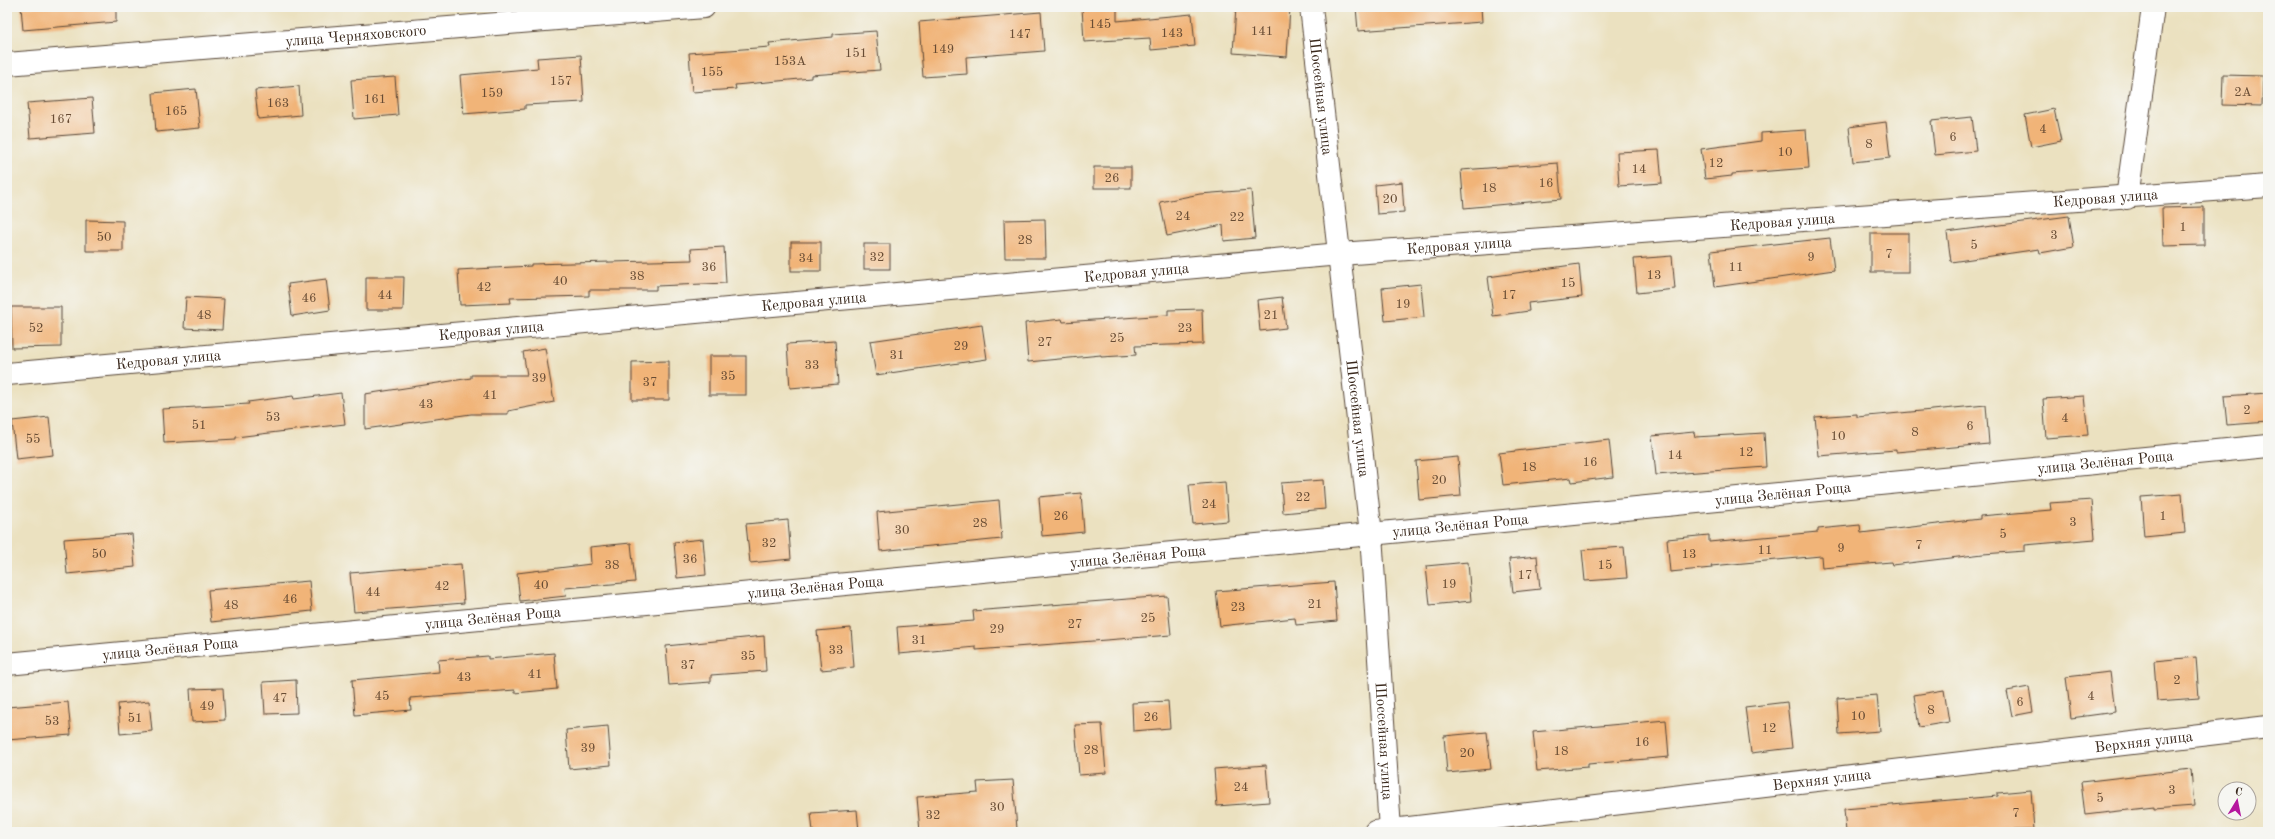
<svg xmlns="http://www.w3.org/2000/svg" width="2275" height="839" viewBox="0 0 2275 839" font-family="'Old Standard TT',serif">
<style>
.building{fill:#f1b478}
.lines{fill:none;stroke-linecap:round;stroke-linejoin:round}
.minor-casing{stroke:#554536;stroke-width:24}
.minor{stroke:#fff;stroke-width:22}
.labels{text-anchor:middle;stroke-width:4;stroke-linejoin:round;paint-order:stroke}
.number-label{font-size:13px;fill:#684c34}
.street-label{font-size:15px;fill:#3b2a1e;stroke:#f6f6f2}
</style>
<rect width="100%" height="100%" fill="#f6f6f2"/>
<filter id="ink" filterUnits="userSpaceOnUse"><feTurbulence type="fractalNoise" baseFrequency=".025" numOctaves="2"/><feDisplacementMap in="SourceGraphic" scale="8" xChannelSelector="R" yChannelSelector="G"/><feConvolveMatrix kernelMatrix="1 2 1 2 8 2 1 2 1" color-interpolation-filters="sRGB"/></filter>
<filter id="wash" filterUnits="userSpaceOnUse"><feTurbulence type="fractalNoise" baseFrequency=".012" numOctaves="4" result="noise"/><feDisplacementMap in="SourceGraphic" scale="16" xChannelSelector="R" yChannelSelector="G"/><feGaussianBlur stdDeviation="0.9" result="paint"/><feColorMatrix in="noise" values="0 0 0 0 0 0 0 0 0 0 0 0 0 0 0 0 0 1.4 0 .05"/><feComposite in="paint" operator="in"/></filter>
<g filter="url(#wash)">
<rect width="100%" height="100%" fill="#ebe1c0"/>
<g id="blocks">
<g class="building">
<polygon points="21,7 116,7 116,22 23,30"/>
<polygon points="1082,7 1117,7 1117,21 1192,14 1195,46 1151,50 1150,38 1084,42"/>
<polygon points="1236,7 1290,7 1287,57 1233,53"/>
<polygon points="1356,7 1481,7 1482,22 1358,31"/>
<polygon points="1041,12 1044,51 966,57 967,74 923,77 919,22"/>
<polygon points="876,31 880,70 811,75 811,78 735,85 736,89 692,92 689,53 770,47 769,43 833,37 833,34"/>
<polygon points="581,55 584,102 525,105 525,109 463,114 460,75 538,68 537,58"/>
<polygon points="2223,75 2263,76 2262,106 2222,105"/>
<polygon points="395,77 398,115 354,119 351,80"/>
<polygon points="299,86 301,115 258,119 255,90"/>
<polygon points="196,89 200,128 156,132 153,93"/>
<polygon points="92,98 95,133 30,138 27,103"/>
<polygon points="2054,109 2061,141 2031,147 2025,115"/>
<polygon points="1972,117 1976,151 1935,155 1931,121"/>
<polygon points="1886,122 1890,158 1853,162 1849,127"/>
<polygon points="1806,130 1809,168 1732,174 1732,176 1705,179 1701,149 1761,141 1761,133"/>
<polygon points="1659,150 1662,183 1619,186 1617,152"/>
<polygon points="1558,163 1561,199 1464,208 1461,170"/>
<rect x="1094" y="167" width="37" height="21"/>
<polygon points="1402,182 1404,212 1377,214 1375,185"/>
<polygon points="1251,190 1255,238 1224,241 1223,225 1167,236 1160,202 1200,194"/>
<polygon points="2204,207 2204,245 2163,246 2162,208"/>
<polygon points="2069,216 2074,247 2040,253 2039,249 1951,262 1947,232"/>
<polygon points="1045,219 1046,258 1005,258 1004,220"/>
<polygon points="86,220 123,221 123,251 86,251"/>
<rect x="1871" y="233" width="37" height="39"/>
<polygon points="1830,238 1834,270 1715,287 1711,251"/>
<rect x="791" y="242" width="30" height="29"/>
<rect x="864" y="244" width="26" height="25"/>
<polygon points="724,247 726,283 656,286 656,290 589,290 589,296 510,298 511,303 460,305 458,270 531,266 531,264 692,260 691,249"/>
<polygon points="1672,256 1675,289 1637,293 1634,259"/>
<polygon points="1579,264 1582,297 1528,303 1529,311 1493,316 1488,277"/>
<polygon points="366,277 404,277 403,310 366,310"/>
<polygon points="326,279 330,310 292,316 288,284"/>
<polygon points="1421,284 1424,317 1385,321 1382,288"/>
<polygon points="186,297 224,299 222,330 184,328"/>
<polygon points="1282,297 1286,328 1260,331 1257,300"/>
<polygon points="11,307 61,307 61,347 12,348"/>
<polygon points="1202,309 1203,344 1135,346 1136,355 1101,357 1101,355 1028,362 1025,323 1062,319 1063,322 1168,315 1168,310"/>
<polygon points="982,325 987,359 876,375 870,341"/>
<polygon points="835,341 838,384 790,388 787,344"/>
<polygon points="545,348 554,402 508,411 508,414 471,414 365,429 365,394 471,378 471,375 527,375 523,352"/>
<rect x="709" y="356" width="37" height="39"/>
<polygon points="669,361 669,400 632,400 632,362"/>
<polygon points="341,393 345,424 236,437 236,439 164,443 162,409 249,404 248,402 293,396 294,399"/>
<polygon points="2268,393 2268,422 2227,425 2224,396"/>
<polygon points="2084,396 2088,435 2046,438 2043,399"/>
<polygon points="1986,405 1989,444 1896,452 1896,450 1819,456 1815,417 1857,414 1857,417"/>
<polygon points="49,417 53,455 16,459 12,421"/>
<polygon points="1694,432 1695,437 1764,433 1766,467 1656,475 1652,436"/>
<polygon points="1609,440 1613,477 1572,482 1571,478 1503,485 1499,453"/>
<polygon points="1458,457 1461,496 1419,500 1416,461"/>
<polygon points="1323,480 1325,509 1283,513 1281,483"/>
<polygon points="1225,482 1228,521 1193,524 1189,485"/>
<polygon points="1081,493 1084,532 1042,536 1039,497"/>
<polygon points="2182,494 2185,533 2144,537 2141,497"/>
<polygon points="999,500 1002,539 880,551 877,512"/>
<polygon points="2092,500 2095,539 2025,545 2025,551 1983,554 1892,565 1891,562 1822,568 1821,556 1711,566 1712,568 1670,572 1667,539 1709,535 1709,542 1818,532 1818,529 1860,525 1861,533 1980,519 1980,516 2051,510 2050,503"/>
<polygon points="788,520 791,559 750,563 746,524"/>
<polygon points="132,534 135,567 67,574 64,539"/>
<polygon points="703,539 706,575 677,578 674,542"/>
<polygon points="631,543 635,582 565,588 566,596 520,601 517,573 591,564 590,547"/>
<polygon points="1624,547 1627,578 1585,581 1582,550"/>
<polygon points="1537,556 1540,589 1513,592 1509,559"/>
<polygon points="1468,562 1471,601 1430,605 1426,566"/>
<polygon points="461,564 464,603 354,612 350,573"/>
<polygon points="309,581 312,611 211,622 208,590"/>
<polygon points="1334,582 1337,621 1296,625 1295,618 1220,626 1216,591"/>
<polygon points="1167,596 1171,635 976,650 976,647 899,654 897,627 974,621 973,611"/>
<polygon points="851,628 854,667 821,670 817,631"/>
<polygon points="764,636 766,671 711,675 711,682 669,685 666,646"/>
<polygon points="554,653 557,689 515,693 515,690 410,698 411,710 355,715 352,680 439,672 438,660 488,656 488,659"/>
<polygon points="2196,657 2199,698 2157,701 2154,661"/>
<polygon points="2110,672 2115,712 2071,718 2066,677"/>
<polygon points="296,680 297,713 265,714 263,682"/>
<polygon points="2029,687 2033,712 2012,716 2007,691"/>
<polygon points="223,688 225,720 192,722 190,689"/>
<polygon points="1944,690 1949,722 1919,727 1914,695"/>
<polygon points="1877,695 1880,731 1839,734 1837,698"/>
<polygon points="149,701 152,731 120,734 118,704"/>
<polygon points="1168,701 1170,728 1133,731 1132,703"/>
<polygon points="68,702 71,735 7,740 7,707"/>
<polygon points="1787,702 1792,748 1751,753 1745,707"/>
<polygon points="1666,720 1669,757 1588,764 1588,767 1537,771 1533,732"/>
<polygon points="1102,724 1106,773 1079,775 1075,725"/>
<polygon points="608,726 611,765 569,769 566,730"/>
<polygon points="1487,732 1491,769 1447,773 1444,736"/>
<polygon points="1266,765 1269,802 1217,806 1214,769"/>
<polygon points="2191,769 2194,806 2154,809 2154,807 2085,815 2081,782"/>
<polygon points="1013,780 1017,829 975,832 920,832 917,797 978,792 977,782"/>
<polygon points="2031,790 2034,830 1846,832 1844,809 1998,796 1998,793"/>
<polygon points="857,810 859,832 813,832 811,813"/>
</g>
</g>
</g>
<g filter="url(#ink)">
<use href="#blocks" fill-opacity="0" stroke="#554536" stroke-width="1"/>
<g class="lines">
<g class="minor-casing">
<g id="minor">
<path id="s1" d="M1311,7L1371,534L1390,830"/>
<path id="s2" d="M7,64L704,7"/>
<polyline points="2127,198 2153,7"/>
<path id="s3" d="M7,374L1340,254L2268,186"/>
<path id="s4" d="M7,664L1371,534L2268,446"/>
<path id="s5" d="M1375,832L2268,727"/>
</g>
</g>
<use href="#minor" class="minor"/>
</g>
</g>
<g class="labels">
<g class="number-label">
<text x="1100" y="28">145</text>
<text x="1262" y="35">141</text>
<text x="1172" y="37">143</text>
<text x="1020" y="38">147</text>
<text x="943" y="53">149</text>
<text x="856" y="57">151</text>
<text x="790" y="65">153А</text>
<text x="712" y="76">155</text>
<text x="561" y="85">157</text>
<text x="2243" y="96">2А</text>
<text x="492" y="97">159</text>
<text x="375" y="103">161</text>
<text x="278" y="107">163</text>
<text x="176" y="115">165</text>
<text x="61" y="123">167</text>
<text x="2043" y="133">4</text>
<text x="1953" y="141">6</text>
<text x="1869" y="148">8</text>
<text x="1785" y="156">10</text>
<text x="1716" y="167">12</text>
<text x="1639" y="173">14</text>
<text x="1112" y="182">26</text>
<text x="1546" y="187">16</text>
<text x="1489" y="192">18</text>
<text x="1390" y="203">20</text>
<text x="1183" y="220">24</text>
<text x="1237" y="221">22</text>
<text x="2183" y="231">1</text>
<text x="2054" y="239">3</text>
<text x="104" y="241">50</text>
<text x="1025" y="244">28</text>
<text x="1974" y="249">5</text>
<text x="1889" y="258">7</text>
<text x="877" y="261">32</text>
<text x="1811" y="261">9</text>
<text x="806" y="262">34</text>
<text x="709" y="271">36</text>
<text x="1736" y="271">11</text>
<text x="1654" y="279">13</text>
<text x="637" y="280">38</text>
<text x="560" y="285">40</text>
<text x="1568" y="287">15</text>
<text x="484" y="291">42</text>
<text x="385" y="299">44</text>
<text x="1509" y="299">17</text>
<text x="309" y="302">46</text>
<text x="1403" y="308">19</text>
<text x="204" y="319">48</text>
<text x="1271" y="319">21</text>
<text x="36" y="332">52</text>
<text x="1185" y="332">23</text>
<text x="1117" y="342">25</text>
<text x="1045" y="346">27</text>
<text x="961" y="350">29</text>
<text x="897" y="359">31</text>
<text x="812" y="369">33</text>
<text x="728" y="380">35</text>
<text x="539" y="382">39</text>
<text x="650" y="386">37</text>
<text x="490" y="399">41</text>
<text x="426" y="408">43</text>
<text x="2247" y="414">2</text>
<text x="273" y="421">53</text>
<text x="2065" y="422">4</text>
<text x="199" y="429">51</text>
<text x="1970" y="430">6</text>
<text x="1915" y="436">8</text>
<text x="1838" y="440">10</text>
<text x="33" y="443">55</text>
<text x="1746" y="456">12</text>
<text x="1675" y="459">14</text>
<text x="1590" y="466">16</text>
<text x="1529" y="471">18</text>
<text x="1439" y="484">20</text>
<text x="1303" y="501">22</text>
<text x="1209" y="508">24</text>
<text x="1061" y="520">26</text>
<text x="2163" y="520">1</text>
<text x="2073" y="526">3</text>
<text x="980" y="527">28</text>
<text x="902" y="534">30</text>
<text x="2003" y="538">5</text>
<text x="769" y="547">32</text>
<text x="1919" y="549">7</text>
<text x="1841" y="552">9</text>
<text x="1765" y="554">11</text>
<text x="99" y="558">50</text>
<text x="1689" y="558">13</text>
<text x="690" y="563">36</text>
<text x="612" y="569">38</text>
<text x="1605" y="569">15</text>
<text x="1525" y="579">17</text>
<text x="1449" y="588">19</text>
<text x="541" y="589">40</text>
<text x="442" y="590">42</text>
<text x="373" y="596">44</text>
<text x="290" y="603">46</text>
<text x="1315" y="608">21</text>
<text x="231" y="609">48</text>
<text x="1238" y="611">23</text>
<text x="1148" y="622">25</text>
<text x="1075" y="628">27</text>
<text x="997" y="633">29</text>
<text x="919" y="644">31</text>
<text x="836" y="654">33</text>
<text x="748" y="660">35</text>
<text x="688" y="669">37</text>
<text x="535" y="678">41</text>
<text x="464" y="681">43</text>
<text x="2177" y="684">2</text>
<text x="382" y="700">45</text>
<text x="2091" y="700">4</text>
<text x="280" y="702">47</text>
<text x="2020" y="706">6</text>
<text x="207" y="710">49</text>
<text x="1931" y="714">8</text>
<text x="1858" y="720">10</text>
<text x="1151" y="721">26</text>
<text x="135" y="722">51</text>
<text x="52" y="725">53</text>
<text x="1769" y="732">12</text>
<text x="1642" y="746">16</text>
<text x="588" y="752">39</text>
<text x="1091" y="754">28</text>
<text x="1561" y="755">18</text>
<text x="1467" y="757">20</text>
<text x="1241" y="791">24</text>
<text x="2172" y="794">3</text>
<text x="2100" y="802">5</text>
<text x="997" y="811">30</text>
<text x="2016" y="817">7</text>
<text x="933" y="819">32</text>
</g>
<g class="street-label">
<text dy="5" stroke="none"><textPath href="#s2" startOffset="350">улица Черняховского</textPath></text>
<text dy="5" stroke="none"><textPath href="#s1" startOffset="90">Шоссейная улица</textPath></text>
<text dy="5" stroke="none"><textPath href="#s3" startOffset="2106">Кедровая улица</textPath></text>
<text dy="5" stroke="none"><textPath href="#s3" startOffset="1782">Кедровая улица</textPath></text>
<text dy="5" stroke="none"><textPath href="#s3" startOffset="1458">Кедровая улица</textPath></text>
<text dy="5" stroke="none"><textPath href="#s3" startOffset="1134">Кедровая улица</textPath></text>
<text dy="5" stroke="none"><textPath href="#s3" startOffset="810">Кедровая улица</textPath></text>
<text dy="5" stroke="none"><textPath href="#s3" startOffset="486">Кедровая улица</textPath></text>
<text dy="5" stroke="none"><textPath href="#s3" startOffset="162">Кедровая улица</textPath></text>
<text dy="5" stroke="none"><textPath href="#s1" startOffset="414">Шоссейная улица</textPath></text>
<text dy="5" stroke="none"><textPath href="#s4" startOffset="2108">улица Зелёная Роща</textPath></text>
<text dy="5" stroke="none"><textPath href="#s4" startOffset="1784">улица Зелёная Роща</textPath></text>
<text dy="5" stroke="none"><textPath href="#s4" startOffset="1460">улица Зелёная Роща</textPath></text>
<text dy="5" stroke="none"><textPath href="#s4" startOffset="1136">улица Зелёная Роща</textPath></text>
<text dy="5" stroke="none"><textPath href="#s4" startOffset="812">улица Зелёная Роща</textPath></text>
<text dy="5" stroke="none"><textPath href="#s4" startOffset="488">улица Зелёная Роща</textPath></text>
<text dy="5" stroke="none"><textPath href="#s4" startOffset="164">улица Зелёная Роща</textPath></text>
<text dy="5" stroke="none"><textPath href="#s1" startOffset="738">Шоссейная улица</textPath></text>
<text dy="5" stroke="none"><textPath href="#s5" startOffset="774">Верхняя улица</textPath></text>
<text dy="5" stroke="none"><textPath href="#s5" startOffset="450">Верхняя улица</textPath></text>
</g>
</g>
<rect width="2275" height="839" fill="none" stroke="#f6f6f2" stroke-width="24"/>
<g transform="translate(2237 801) rotate(10)"><circle r="19" fill="#f6f6f2" stroke="#aba49d"/>
<path d="M0-3L7 15L0 10L-7 15Z" fill="#b5179e"/>
<text y="-6" font-size="11" font-weight="bold" text-anchor="middle" fill="#3b2a1e">С</text>
</g>
</svg>
